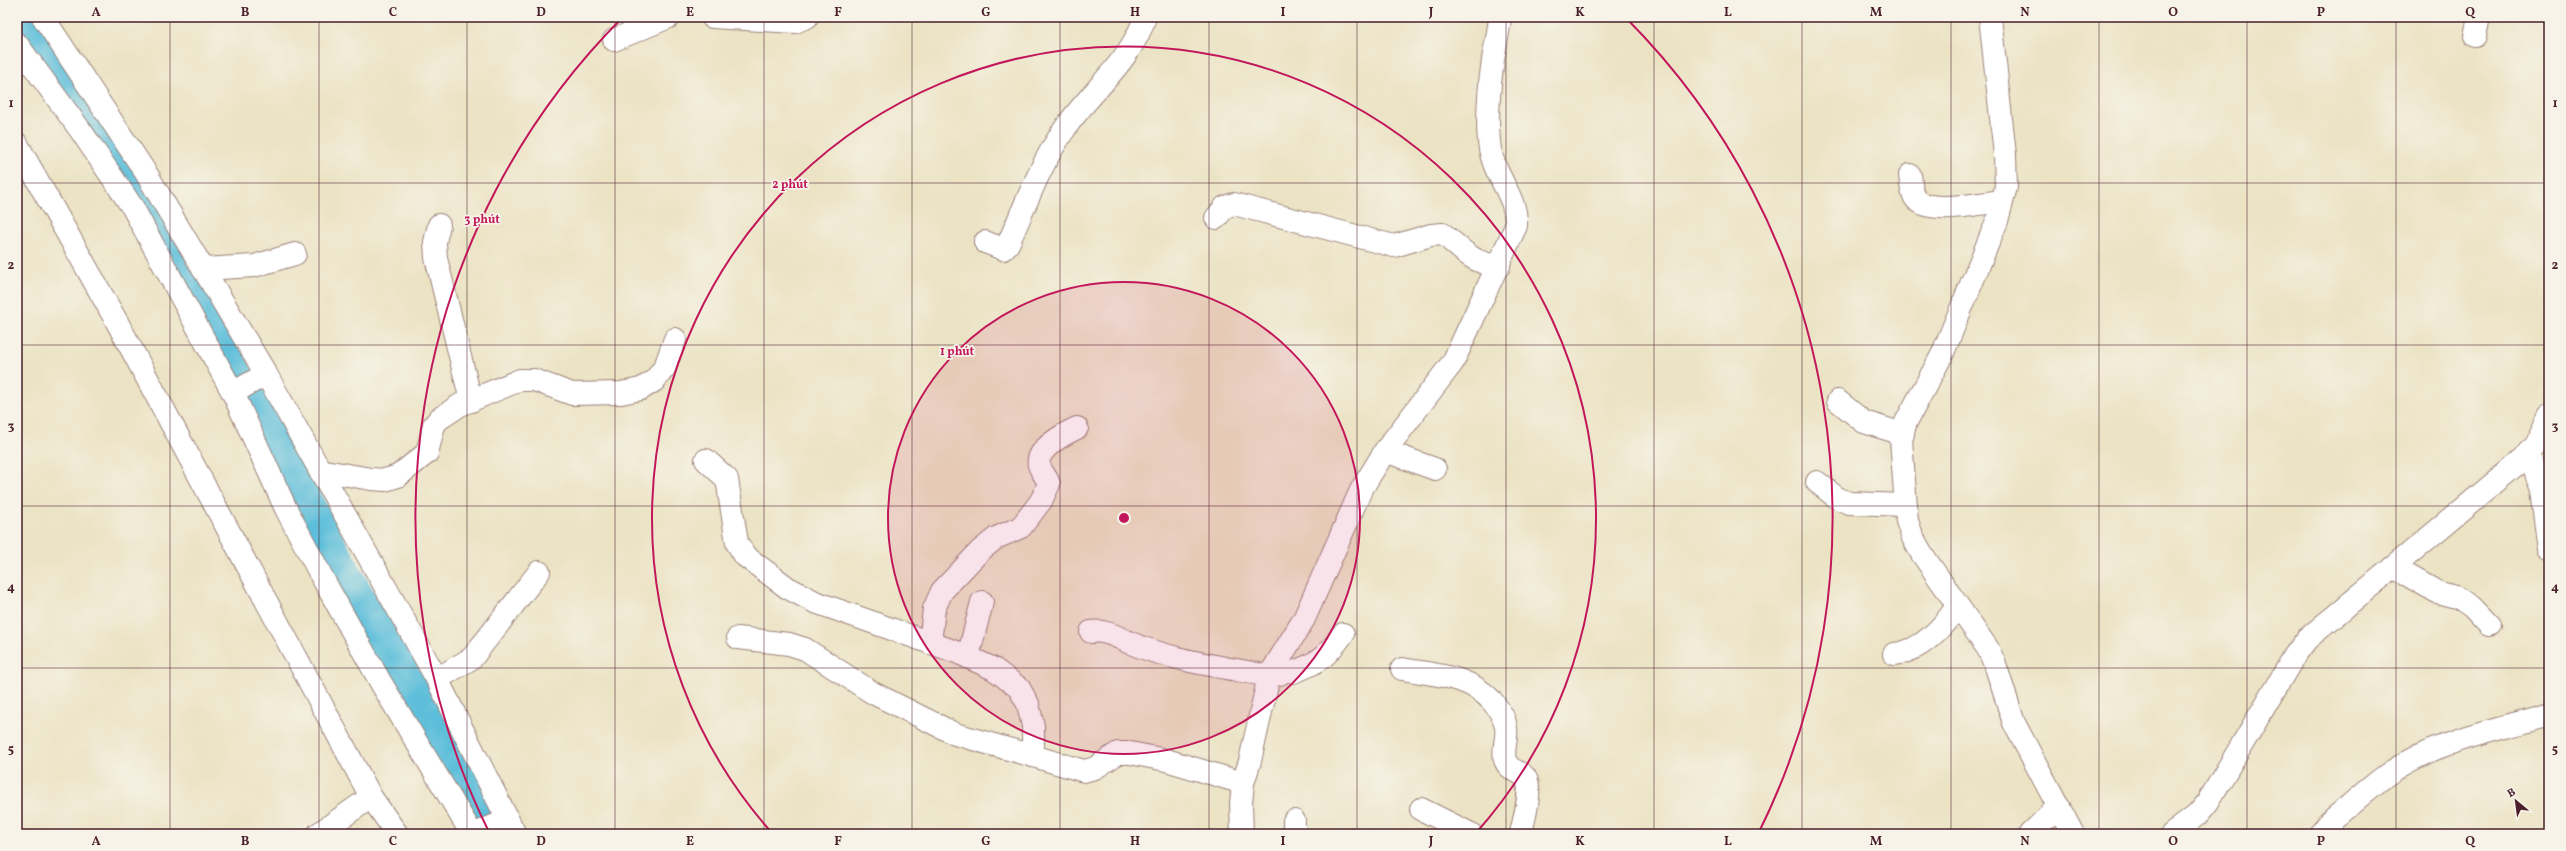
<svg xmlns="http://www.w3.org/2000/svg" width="2566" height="851" viewBox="0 0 2566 851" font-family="Vollkorn,serif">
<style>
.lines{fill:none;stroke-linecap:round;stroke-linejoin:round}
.river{stroke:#5bbeda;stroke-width:35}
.minor-casing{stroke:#9a8178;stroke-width:24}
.minor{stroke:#fff;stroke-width:22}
.grid{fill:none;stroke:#4a1f2b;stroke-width:1;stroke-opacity:0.55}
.ring{fill:none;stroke:#c2185b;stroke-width:2}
.centre{fill:#c2185b;stroke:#f7f3e8;stroke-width:2}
.ring-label{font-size:12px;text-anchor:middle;font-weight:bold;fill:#c2185b;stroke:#f7f3e8;stroke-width:3.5;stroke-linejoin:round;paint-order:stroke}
.neatline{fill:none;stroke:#4a1f2b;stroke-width:1.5}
.grid-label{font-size:13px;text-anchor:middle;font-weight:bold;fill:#4a1f2b}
</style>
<rect width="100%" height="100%" fill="#f7f3e8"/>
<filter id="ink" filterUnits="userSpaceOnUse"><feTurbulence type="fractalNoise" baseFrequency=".025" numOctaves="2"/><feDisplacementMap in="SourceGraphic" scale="8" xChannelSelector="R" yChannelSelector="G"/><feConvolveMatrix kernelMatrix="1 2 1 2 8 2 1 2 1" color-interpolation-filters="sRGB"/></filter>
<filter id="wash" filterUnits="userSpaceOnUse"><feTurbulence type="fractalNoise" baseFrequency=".012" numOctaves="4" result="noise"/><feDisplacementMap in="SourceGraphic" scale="16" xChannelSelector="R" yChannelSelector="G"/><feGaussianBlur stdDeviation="0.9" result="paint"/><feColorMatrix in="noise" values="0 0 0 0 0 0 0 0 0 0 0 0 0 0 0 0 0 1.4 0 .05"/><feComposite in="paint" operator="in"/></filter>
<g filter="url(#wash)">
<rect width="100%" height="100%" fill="#ebe3c4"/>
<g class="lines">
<polyline class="river" points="19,17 123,167 354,591 496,834"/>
</g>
</g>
<g filter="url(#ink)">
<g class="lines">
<g class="minor-casing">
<g id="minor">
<polyline points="43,17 146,173 266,374 437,679 515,834"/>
<polyline points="712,17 795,22 807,17"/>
<polyline points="1990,17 2005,155 2006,187 1997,221 1942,355 1906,422 1901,439 1907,521 1913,538 1922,554 1988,649 1995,664 2014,723 2073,834"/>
<polyline points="2475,36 2479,17"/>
<polyline points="614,40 669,17"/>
<polyline points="17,44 81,131 133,208 233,393 286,509 323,579 381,683 472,834"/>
<polyline points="17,144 117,322 371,797 397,834"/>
<path d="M1910,175C1911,182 1911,193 1916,199C1930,215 1982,203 2002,201"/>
<path d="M1216,218L1225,207L1234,204L1394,246L1431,235L1443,234C1463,250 1471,263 1499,266"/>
<polyline points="439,225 435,242 436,258 471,401"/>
<path d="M985,242L1003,249L1008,244C1026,204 1041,162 1066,127C1091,91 1132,60 1145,17"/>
<polyline points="203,269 254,266 295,254"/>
<polyline points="233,393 266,374"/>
<polyline points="1838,401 1864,422 1903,434"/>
<polyline points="1385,451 1435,469"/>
<polyline points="2528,453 2541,490 2549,549"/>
<polyline points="706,460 727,479 737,543 745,556 788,588 815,602 959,653 994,669 1019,688 1028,704 1033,726 1033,756"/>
<polyline points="319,470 371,479 385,480 398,476 427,453 434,425 439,419 460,405 520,380 534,380 572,394 621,393 641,389 654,381 665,367 675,339"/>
<polyline points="1817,482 1837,498 1849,503 1906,505"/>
<polyline points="2393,567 2437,592 2459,598 2472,607 2489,625"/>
<path d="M1091,632C1106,630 1115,636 1128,642C1173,661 1223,667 1269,676L1280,674"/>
<polyline points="738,638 789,644 805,649 873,693 955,734 1033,756 1084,771 1095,768 1118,753 1130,753 1166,760 1243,783"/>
<path d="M930,643L934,609L942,591L980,551L996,538L1021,527L1041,501L1049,484C1047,477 1041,472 1039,465C1035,449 1066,433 1077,428"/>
<path d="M1894,654C1921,652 1944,626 1957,606"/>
<polyline points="968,657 982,602"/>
<path d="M1402,669C1435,675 1468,675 1492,701C1498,708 1505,717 1506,727C1508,737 1502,750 1505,760C1509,770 1516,770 1523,775C1535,784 1523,821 1521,834"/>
<path d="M1293,672C1319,663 1327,656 1343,634"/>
<polyline points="437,679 472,658 539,572"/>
<polyline points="1421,809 1471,834"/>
<polyline points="318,834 371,797"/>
<polyline points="475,834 507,820"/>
<path d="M1242,834L1241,803L1243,783L1250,761L1269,676L1304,619L1361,490L1385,451L1453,362L1516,226C1518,198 1494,176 1490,149C1486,123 1489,85 1493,60C1495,46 1499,31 1500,17"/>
<polyline points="1294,834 1294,821"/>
<polyline points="2030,834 2059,806"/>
<polyline points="2172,834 2197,815 2208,802 2295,655 2307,639 2523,459 2535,445 2549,417"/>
<path d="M2320,834L2327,824C2347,808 2367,789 2388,774C2435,741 2495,731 2549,715"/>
</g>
</g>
<use href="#minor" class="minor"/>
</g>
</g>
<path class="grid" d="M170,17V834M319,17V834M467,17V834M615,17V834M764,17V834M912,17V834M1060,17V834M1209,17V834M1357,17V834M1506,17V834M1654,17V834M1802,17V834M1951,17V834M2099,17V834M2247,17V834M2396,17V834M17,183H2549M17,345H2549M17,506H2549M17,668H2549"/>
<circle cx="1124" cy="518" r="236" fill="#c2185b" fill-opacity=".12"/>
<g class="ring">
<circle cx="1124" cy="518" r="236"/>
<path d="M773 834A472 472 0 1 1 1475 834"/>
<path d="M490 834A708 708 0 0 1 623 17M1625 17A708 708 0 0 1 1758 834"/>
</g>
<circle cx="1124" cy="518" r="6" class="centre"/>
<g class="ring-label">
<text x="790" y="188">2 phút</text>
<text x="482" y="223">3 phút</text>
<text x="957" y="355">1 phút</text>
</g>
<rect width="2566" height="851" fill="none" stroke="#f7f3e8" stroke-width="44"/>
<g transform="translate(2516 801) rotate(331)" stroke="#f7f3e8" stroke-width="3" paint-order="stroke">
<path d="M0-3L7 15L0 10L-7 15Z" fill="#4a1f2b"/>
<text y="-6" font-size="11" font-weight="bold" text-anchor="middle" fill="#4a1f2b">B</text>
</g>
<rect x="22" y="22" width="2522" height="807" class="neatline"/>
<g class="grid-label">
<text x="96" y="16">A</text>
<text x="245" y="16">B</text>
<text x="393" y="16">C</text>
<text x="541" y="16">D</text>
<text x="690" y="16">E</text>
<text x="838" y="16">F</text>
<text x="986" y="16">G</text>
<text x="1135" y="16">H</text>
<text x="1283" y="16">I</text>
<text x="1431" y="16">J</text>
<text x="1580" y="16">K</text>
<text x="1728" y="16">L</text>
<text x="1876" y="16">M</text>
<text x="2025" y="16">N</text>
<text x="2173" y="16">O</text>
<text x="2321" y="16">P</text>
<text x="2470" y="16">Q</text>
<text x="11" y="107">1</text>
<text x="2555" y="107">1</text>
<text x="11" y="269">2</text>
<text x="2555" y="269">2</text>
<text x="11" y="430">3</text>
<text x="2555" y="430">3</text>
<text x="11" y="591">4</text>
<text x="2555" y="591">4</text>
<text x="11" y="753">5</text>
<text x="2555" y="753">5</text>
<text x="96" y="845">A</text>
<text x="245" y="845">B</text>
<text x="393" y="845">C</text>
<text x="541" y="845">D</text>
<text x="690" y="845">E</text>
<text x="838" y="845">F</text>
<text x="986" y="845">G</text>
<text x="1135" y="845">H</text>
<text x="1283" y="845">I</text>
<text x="1431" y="845">J</text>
<text x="1580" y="845">K</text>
<text x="1728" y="845">L</text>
<text x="1876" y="845">M</text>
<text x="2025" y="845">N</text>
<text x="2173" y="845">O</text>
<text x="2321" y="845">P</text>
<text x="2470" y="845">Q</text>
</g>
</svg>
